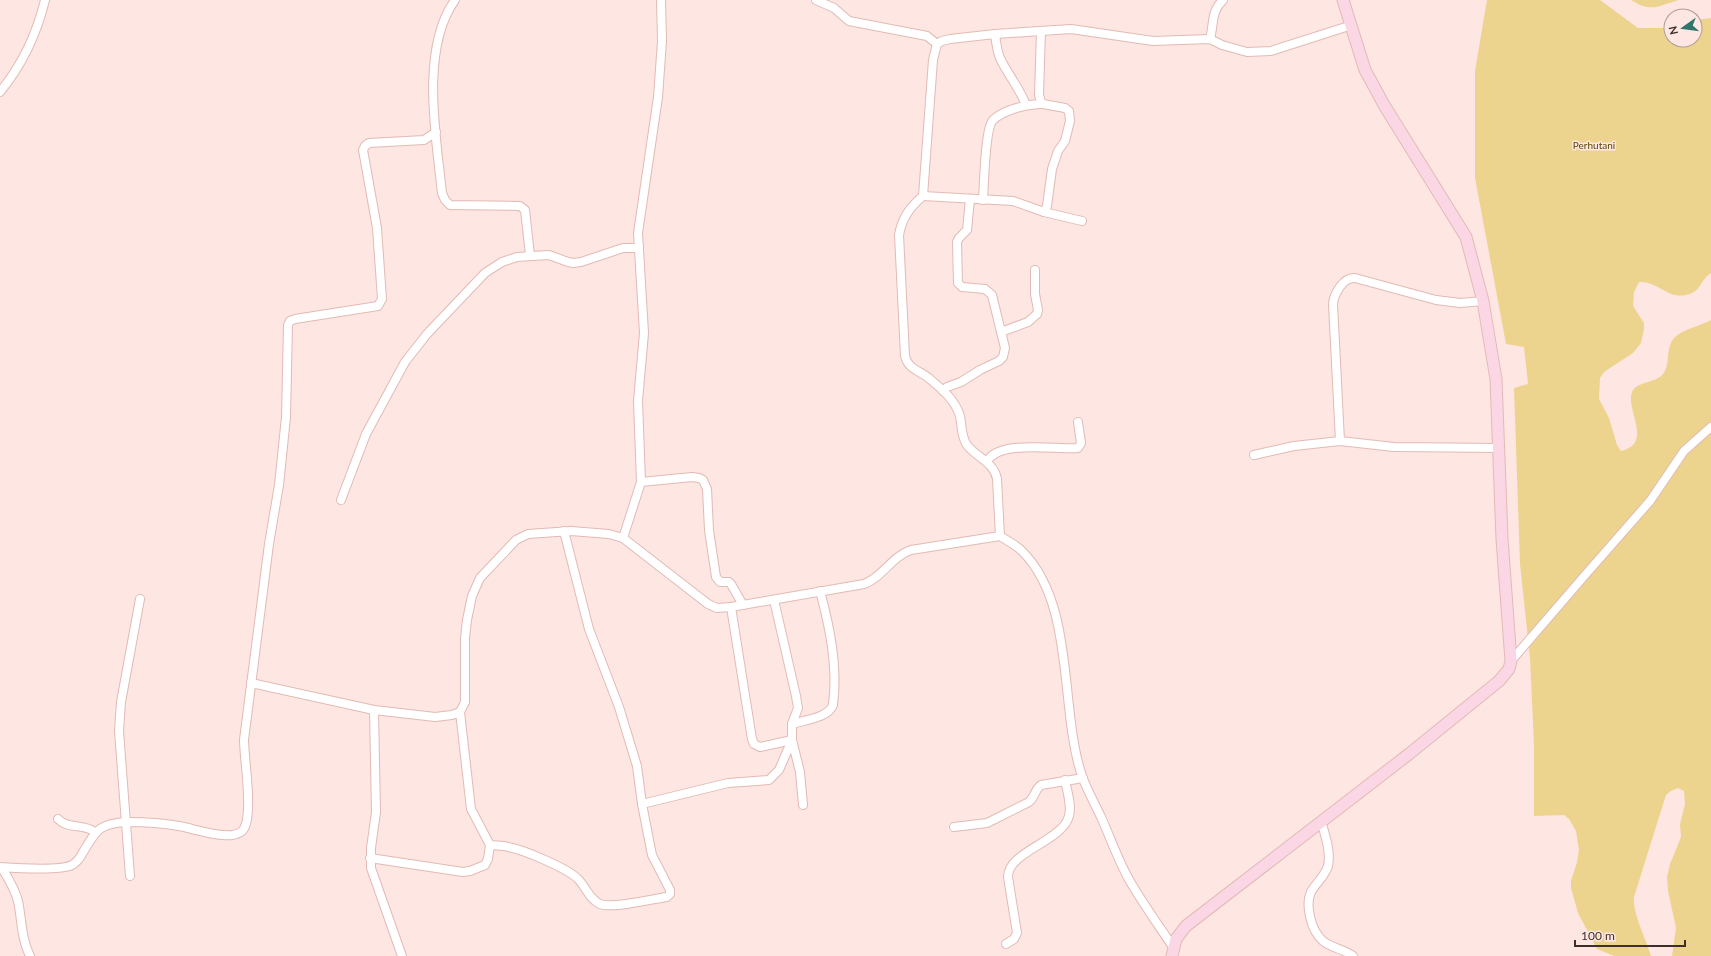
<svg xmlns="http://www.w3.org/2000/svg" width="1711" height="956" viewBox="0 0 1711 956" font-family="Lato,sans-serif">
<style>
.green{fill:#edd48e}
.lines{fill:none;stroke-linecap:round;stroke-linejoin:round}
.street-casing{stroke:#e2bab4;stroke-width:10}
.secondary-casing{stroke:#e2bab4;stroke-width:13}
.street{stroke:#fff;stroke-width:8}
.secondary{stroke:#fbd7e5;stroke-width:11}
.labels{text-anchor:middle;stroke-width:3;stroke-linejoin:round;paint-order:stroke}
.park-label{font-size:10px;fill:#5a4706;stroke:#fee6e2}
</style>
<rect width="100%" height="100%" fill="#fee6e2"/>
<g class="green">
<path d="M1487,0H1600L1638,28H1671V40H1695V20L1711,18V273C1702,278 1701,289 1692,293C1669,303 1660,281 1639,282L1634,292L1633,306L1644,323V329L1641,343L1633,353L1604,372L1600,378L1599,399L1609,418L1617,445L1621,451C1654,443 1625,410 1632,392C1636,382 1653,383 1661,376C1672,367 1664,348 1675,337C1684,329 1700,326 1711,320V956H1672L1676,928L1668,891L1667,877L1670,864L1681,837L1680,824L1685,804L1684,791L1678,788L1671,791L1666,795L1634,897C1632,912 1646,939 1651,956H1614L1597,949L1578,913L1571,888V881L1577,862L1579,850L1576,831L1569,819L1564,815L1534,816V745L1530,658L1520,564L1514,388L1528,384L1524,347L1506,344L1475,178V71Z"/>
<path d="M1631,0H1679C1657,6 1652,13 1631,0Z"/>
</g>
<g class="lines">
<g class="street-casing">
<g id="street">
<path d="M455,0C420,49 436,136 442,193L445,200L450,205L520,206L525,210L530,255"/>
<path d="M661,0L662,41L658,97L638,233L644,333L638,401L641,482L623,538L708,604L717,608L731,607L864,584C883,577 892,556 911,550L1000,536C1008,541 1016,545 1022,551C1076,605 1059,708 1082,776C1087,790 1095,804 1101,817C1111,839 1119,863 1131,883C1144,905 1159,926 1173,947"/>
<polyline points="816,0 834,8 849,21 927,36 937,44"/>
<polyline points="1041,31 1039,95 1041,102 1043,104 1065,108 1069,111 1070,121 1065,141 1058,151 1052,169 1047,206 1044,212"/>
<path d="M995,34C996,42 997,51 1000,58C1008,75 1019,87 1026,105"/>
<path d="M1210,39C1214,24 1211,11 1223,0"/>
<path d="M0,92C22,65 37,33 45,0"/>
<polyline points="923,196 1013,201 1044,212 1082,221"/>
<path d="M983,200C984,185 985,128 993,120C1005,109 1028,104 1043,104"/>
<polyline points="1001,332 1028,322 1037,314 1038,310 1035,294 1035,270"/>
<polyline points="943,391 947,387 961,382 980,370 999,361 1003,357 1005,348 992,295 985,289 962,287 958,283 957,242 959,238 967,230 970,199"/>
<path d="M1340,441L1333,304C1334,294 1343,277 1355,278L1436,300L1460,303L1483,301"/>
<polyline points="1254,455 1294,446 1340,441 1394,447 1499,448"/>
<path d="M987,462C998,439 1056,450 1078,448L1081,443L1078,422"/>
<polyline points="641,482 692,477 699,478 703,480 707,489 709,530 716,577 720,582 729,582 731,584 743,605"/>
<polyline points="341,500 366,434 405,362 427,334 485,273 502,262 517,257 549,255 568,262 573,263 581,262 623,248 639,248"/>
<path d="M1000,536L997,479C994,462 977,458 967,445C961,437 962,425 960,416C955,400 943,390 931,380C922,371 908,370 905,356L899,235C902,218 910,207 923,196L933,60L937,44L942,41L950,39L995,34L1071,29L1153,41L1210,39L1222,45L1247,52L1271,51L1352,25"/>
<polyline points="774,600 796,696 798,708 792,724 792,740 800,772 803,805"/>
<polyline points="731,607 752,739 754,744 760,747 792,740"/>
<polyline points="1511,661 1586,574 1650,501 1684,451 1711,427"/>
<polyline points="251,683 374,710 435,717 452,715 460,712 465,702 465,638 467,620 472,596 480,578 516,540 528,534 571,531 609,534 623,538"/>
<polyline points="374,710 376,812 371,848 371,868 402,956"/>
<path d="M792,724C805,720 828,718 833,705C838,667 830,628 820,591"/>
<polyline points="642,804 728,783 769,780 779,770 792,740"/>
<path d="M58,819C69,830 83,823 95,832"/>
<path d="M1321,821C1325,835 1331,851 1328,866C1325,876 1316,883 1311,892C1305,905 1311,931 1323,941C1331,948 1344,949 1353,956"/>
<path d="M954,827L987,823L1029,802C1035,797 1035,789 1041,785L1083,778"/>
<path d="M490,845C496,846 503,845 508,847C524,850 567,868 578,879C586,887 589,899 600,904C612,909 652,899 667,897L670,894V890L652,855L642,804L637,766L619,707L589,629L564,531"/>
<polyline points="370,858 463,872 470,871 485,865 488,859 490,845 471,809 460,712"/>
<path d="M0,867C15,868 60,871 72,865C77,862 80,858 82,854C96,831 98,823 128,822C145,822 162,823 179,826C195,829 217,837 233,835C237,834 241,833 243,830C254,816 244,759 244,740L269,544L279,485L286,417L288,325L290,321L295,319L378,306L382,299L377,228L363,150L365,146L369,143L424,140L436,132"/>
<path d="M2,868C8,878 15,889 18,901C22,920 21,938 30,956"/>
<polyline points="130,876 119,731 121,702 140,599"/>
<path d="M1006,944L1014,939L1017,933L1008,877C1008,851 1062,842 1069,816C1072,805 1067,791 1065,780"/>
</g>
</g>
<g class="secondary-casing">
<polyline id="secondary" points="1172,956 1176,939 1186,926 1409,754 1499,681 1509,669 1511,661 1502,539 1496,379 1483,301 1466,237 1384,105 1365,70 1343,0"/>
</g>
<use href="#street" class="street"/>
<use href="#secondary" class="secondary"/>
</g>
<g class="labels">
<g class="park-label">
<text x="1594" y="149">Perhutani</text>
</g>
</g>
<g transform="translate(1683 28) rotate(256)"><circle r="19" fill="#fee6e2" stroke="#b19c99"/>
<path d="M0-3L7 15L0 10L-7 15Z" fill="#2f756b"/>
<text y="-6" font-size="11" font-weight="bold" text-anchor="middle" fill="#3e2e2c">N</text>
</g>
<path d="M1575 940v6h110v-6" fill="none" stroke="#3e2e2c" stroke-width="2"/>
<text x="1581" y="940" font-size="12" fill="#3e2e2c" stroke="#fee6e2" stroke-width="3" paint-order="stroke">100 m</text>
</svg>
